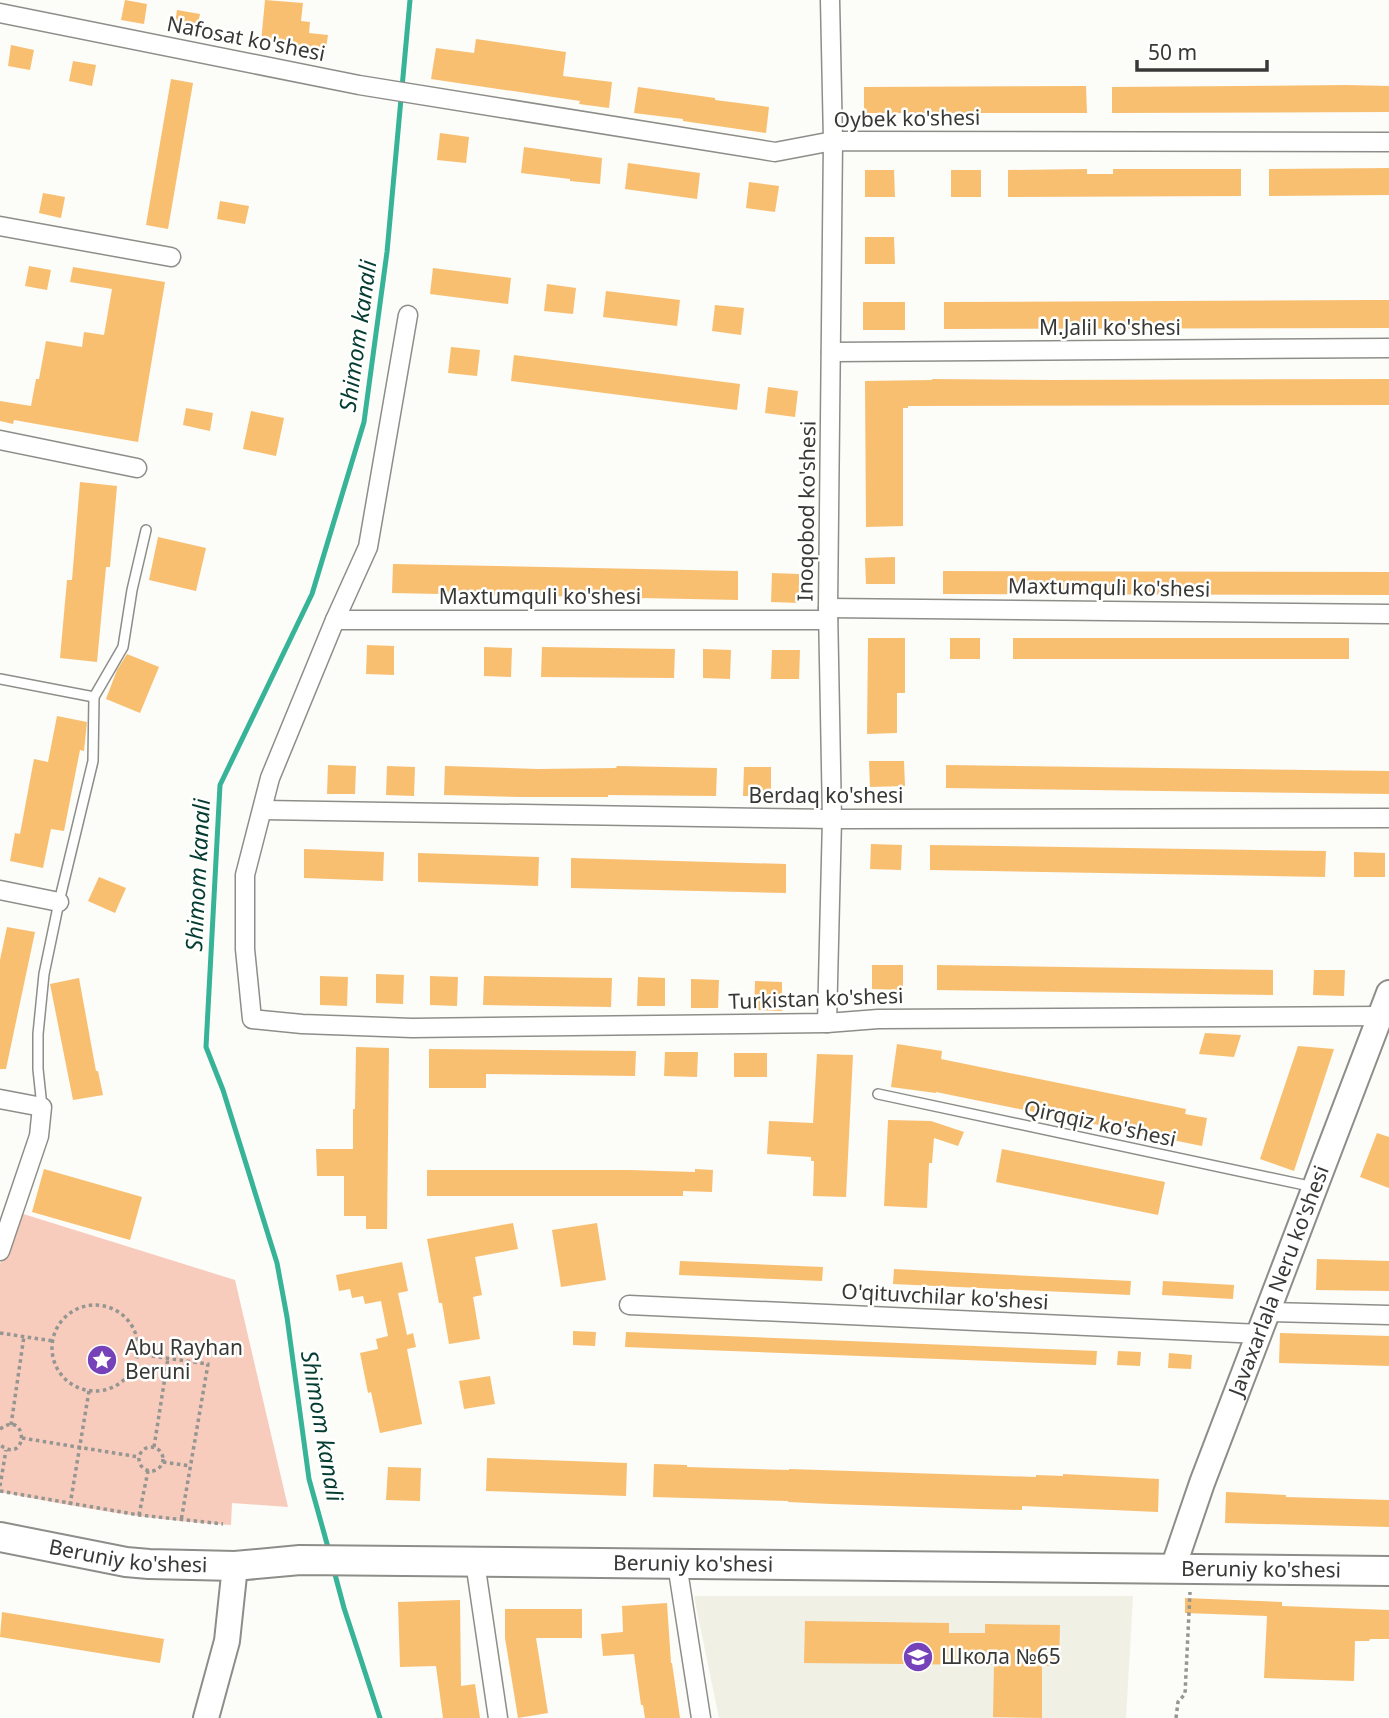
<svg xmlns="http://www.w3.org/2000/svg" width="1389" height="1718" viewBox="0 0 1389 1718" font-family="'Noto Sans',sans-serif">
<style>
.built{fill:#f0f0e4}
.green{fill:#f7ccbd}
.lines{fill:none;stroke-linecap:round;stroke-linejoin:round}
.stream{stroke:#37b398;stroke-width:5}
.building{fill:#f8bf71}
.lane-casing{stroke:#8d8d89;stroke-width:12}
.street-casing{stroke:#8d8d89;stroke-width:21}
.secondary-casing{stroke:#8d8d89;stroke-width:28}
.primary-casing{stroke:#8d8d89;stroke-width:32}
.path{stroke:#959592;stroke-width:3.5;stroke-dasharray:3.5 3.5;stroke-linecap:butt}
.lane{stroke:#fff;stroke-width:9}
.street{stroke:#fff;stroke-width:18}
.secondary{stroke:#fff;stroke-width:24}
.primary{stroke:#fff;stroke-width:28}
.labels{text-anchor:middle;stroke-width:5;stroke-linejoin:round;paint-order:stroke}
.street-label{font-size:21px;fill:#383837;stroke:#fffffe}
.poi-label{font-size:21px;fill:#383837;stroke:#fffffe;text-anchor:start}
.water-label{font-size:23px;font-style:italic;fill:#043c31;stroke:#fffffe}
</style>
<rect width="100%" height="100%" fill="#fcfcf8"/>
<polygon class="built" points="694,1596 1133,1596 1126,1718 719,1718"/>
<path class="green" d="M17,1212L235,1280L288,1507L232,1503L231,1525C153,1521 77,1507 0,1492V1264Z"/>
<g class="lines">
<g class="stream">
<polyline points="329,1551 309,1479 287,1317 277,1263 223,1090 206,1047 220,785 312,594 364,422 387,252 410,0"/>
<polyline points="333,1567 344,1608 380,1718"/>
</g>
</g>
<g class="building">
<polygon points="125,0 147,4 144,24 121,20"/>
<polygon points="265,0 303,3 301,21 310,22 309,33 328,35 326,48 307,46 306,56 293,55 294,45 261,42"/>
<polygon points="177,10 200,14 196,34 174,30"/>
<polygon points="476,39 566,52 563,76 612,82 609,108 579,104 580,101 431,79 436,48 474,53"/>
<polygon points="11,45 34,50 30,70 8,66"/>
<polygon points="73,61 96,65 92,86 69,81"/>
<polygon points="171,79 193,83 168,229 146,225"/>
<polygon points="1346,85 1389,86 1389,112 1112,113 1112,87"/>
<polygon points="1086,86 1087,113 864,113 864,87"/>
<polygon points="638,87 715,98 715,100 769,107 766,133 683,121 683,119 634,113"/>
<polygon points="440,133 469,137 466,163 437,160"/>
<polygon points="524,147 602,158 600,184 570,181 570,179 521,173"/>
<polygon points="628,163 700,173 697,199 625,189"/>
<polygon points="1389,168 1389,195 1269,196 1269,169"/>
<polygon points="1087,169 1087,174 1113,174 1113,169 1241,169 1241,196 1008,197 1008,170"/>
<polygon points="865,170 894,170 895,197 865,197"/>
<rect x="951" y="170" width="30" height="27"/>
<polygon points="749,182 779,186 775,212 746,208"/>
<polygon points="43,193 65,197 61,218 39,213"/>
<polygon points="220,201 249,206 245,224 217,219"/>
<polygon points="865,237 894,237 895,264 865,264"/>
<polygon points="29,266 51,270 47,290 25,286"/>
<polygon points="73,267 165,282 138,442 14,420 13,424 0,421 0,401 31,406 36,379 39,379 46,341 82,347 84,332 104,335 112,289 70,282"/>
<polygon points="433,268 511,278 508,304 430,294"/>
<polygon points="547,284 576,288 573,314 544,311"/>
<polygon points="606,291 680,300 677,326 603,317"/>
<polygon points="1367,300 1389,300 1389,328 944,329 944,302"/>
<rect x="863" y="302" width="42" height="28"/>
<polygon points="715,305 744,308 741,335 712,331"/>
<polygon points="451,347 480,350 477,376 448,373"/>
<polygon points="514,355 740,384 737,410 511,381"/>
<polygon points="932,379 1052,380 1389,379 1389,405 908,406 908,408 903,408 903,526 866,527 865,381 932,380"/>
<polygon points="768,387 798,391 795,417 765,413"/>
<polygon points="186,408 213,413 210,431 183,425"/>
<polygon points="251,411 284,418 276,456 243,449"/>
<polygon points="80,482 117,486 110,567 106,567 97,662 60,658 67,580 72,580"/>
<polygon points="158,537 206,548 196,591 149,580"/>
<polygon points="895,557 895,584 866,584 865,558"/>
<polygon points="393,564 738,571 738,600 392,593"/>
<polygon points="943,571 1389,572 1389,595 943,594"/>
<polygon points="772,573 799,574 799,603 771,602"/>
<polygon points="868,638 905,638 905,693 897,693 897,733 867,734"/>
<rect x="950" y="638" width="30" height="21"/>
<rect x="1013" y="638" width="336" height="21"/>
<polygon points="367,645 394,646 394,675 366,674"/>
<polygon points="484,647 512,648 511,677 484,676"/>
<polygon points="542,647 675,649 674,678 541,677"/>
<polygon points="703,649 731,650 730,679 703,678"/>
<polygon points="772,650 800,650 799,679 771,679"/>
<polygon points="127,654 159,667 140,713 106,699 117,670"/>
<polygon points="57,716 87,722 84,751 80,750 64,831 51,829 43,868 10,861 15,833 20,834 34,759 48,762"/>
<polygon points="869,761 904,761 905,786 870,787"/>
<polygon points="328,765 356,766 355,794 327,794"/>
<polygon points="946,765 1389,771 1389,794 946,788"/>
<polygon points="387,766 415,767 414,796 386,795"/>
<polygon points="445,766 537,769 616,768 617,766 717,768 716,796 608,795 608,797 521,797 444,795"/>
<polygon points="744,767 771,767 771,796 743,796"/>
<polygon points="871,844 902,845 901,870 870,869"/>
<polygon points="930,845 1326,851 1325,877 930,870"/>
<polygon points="304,849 384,852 383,881 304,878"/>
<polygon points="1354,852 1385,853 1385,877 1354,877"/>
<polygon points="418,853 539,857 538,886 418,882"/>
<polygon points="571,858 786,864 786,893 571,888"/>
<polygon points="99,877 126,888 115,913 88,901"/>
<polygon points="7,927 35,932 6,1069 0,1069 0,960"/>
<polygon points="872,965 903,965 903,990 872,989"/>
<polygon points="937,965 1273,970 1273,995 937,990"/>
<polygon points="1314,970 1345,970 1344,996 1313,995"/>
<polygon points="376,974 404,975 403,1004 376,1003"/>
<polygon points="320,976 348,977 347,1006 320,1005"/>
<polygon points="430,976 458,977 457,1006 430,1005"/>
<polygon points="484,976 612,978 611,1007 483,1005"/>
<polygon points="638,977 665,978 665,1006 637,1006"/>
<polygon points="79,978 96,1071 98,1071 103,1095 73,1100 50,984"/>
<polygon points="691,979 719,980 718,1008 691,1008"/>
<polygon points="755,981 782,982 782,1011 754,1010"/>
<polygon points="1205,1033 1241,1035 1234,1057 1199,1054"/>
<polygon points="897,1044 942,1051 941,1059 1186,1109 1185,1114 1207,1118 1202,1146 936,1092 936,1093 891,1087"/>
<polygon points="1298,1046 1334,1049 1294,1171 1260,1159"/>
<polygon points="356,1047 389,1048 387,1229 366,1229 366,1216 344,1216 344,1176 317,1176 316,1149 353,1149 353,1109 355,1109"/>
<polygon points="429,1049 636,1051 635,1076 486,1074 486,1088 429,1088"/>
<polygon points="665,1052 698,1052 697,1077 664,1076"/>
<rect x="734" y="1053" width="33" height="24"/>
<polygon points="817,1054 853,1055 846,1197 813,1196 814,1161 811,1161 811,1157 767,1154 769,1121 813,1123"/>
<polygon points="888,1120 931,1121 964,1132 958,1146 934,1138 932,1163 929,1163 927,1208 884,1206"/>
<polygon points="1377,1133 1389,1137 1389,1188 1360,1177"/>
<polygon points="1002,1149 1165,1182 1158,1215 996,1182"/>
<polygon points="44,1169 142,1197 130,1240 32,1212"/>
<polygon points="695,1169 713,1170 712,1192 683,1191 683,1196 427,1196 427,1170 629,1170 695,1172"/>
<polygon points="513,1223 518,1249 475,1257 482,1295 473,1297 480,1339 449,1344 442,1303 439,1303 427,1239"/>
<polygon points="597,1223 606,1280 561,1287 552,1230"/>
<polygon points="1317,1259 1389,1261 1389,1291 1316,1290"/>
<polygon points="680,1261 823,1267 822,1281 679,1275"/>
<polygon points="402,1262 408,1291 398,1293 407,1335 413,1333 416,1347 407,1349 422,1424 380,1433 371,1392 368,1393 360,1353 378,1349 376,1339 388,1336 381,1301 365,1304 363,1296 352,1298 350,1289 339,1291 336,1275"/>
<polygon points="894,1269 1131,1281 1130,1295 893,1284"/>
<polygon points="1163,1281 1234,1285 1233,1299 1162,1295"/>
<polygon points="573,1331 596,1332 595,1346 573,1345"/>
<polygon points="626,1332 1097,1351 1096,1365 625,1347"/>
<polygon points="1280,1333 1389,1336 1389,1366 1279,1363"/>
<polygon points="1118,1351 1141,1352 1140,1366 1117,1365"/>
<polygon points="1169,1353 1192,1355 1191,1369 1168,1368"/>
<polygon points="490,1376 495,1404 464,1409 459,1381"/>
<polygon points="487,1458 627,1463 626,1496 486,1491"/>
<polygon points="654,1464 687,1465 687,1467 789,1470 789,1469 1036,1477 1036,1475 1063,1476 1063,1474 1159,1479 1158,1512 1022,1506 1022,1510 980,1509 831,1504 788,1502 788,1501 653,1497"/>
<polygon points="388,1467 421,1468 420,1501 386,1500"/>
<polygon points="1226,1492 1286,1495 1286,1497 1389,1500 1389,1527 1225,1523"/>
<polygon points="1185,1598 1282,1602 1282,1606 1389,1610 1389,1639 1370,1639 1369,1641 1355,1641 1354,1681 1264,1678 1267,1616 1185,1613"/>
<polygon points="460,1600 461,1686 475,1684 480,1718 443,1718 436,1666 400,1667 398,1602"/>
<polygon points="667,1603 671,1663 672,1663 680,1718 645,1718 643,1705 641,1705 634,1654 603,1656 601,1634 623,1632 622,1606"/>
<polygon points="505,1609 582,1609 582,1638 536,1638 548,1713 518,1718 505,1638"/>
<polygon points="2,1612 164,1639 160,1663 0,1637"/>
<polygon points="805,1621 949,1623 949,1633 985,1633 985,1624 1060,1625 1059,1666 1042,1666 1042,1718 993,1717 994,1665 804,1663"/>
</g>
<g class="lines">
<g class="lane-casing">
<g id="lane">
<polyline points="0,679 94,697"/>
<polyline points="878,1094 1314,1187"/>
<polyline points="42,1107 38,1069 38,1034 44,974 59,902 93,761 94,697 123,647 132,590 146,530"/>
</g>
</g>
<g class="street-casing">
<g id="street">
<polyline points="0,13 359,85 775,152 833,141 1389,142"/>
<polyline points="0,226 171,257"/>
<polyline points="408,315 368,547 335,620 270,778 245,875 245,949 252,1019 302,1024 412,1028 827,1023 878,1019 1380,1016"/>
<polyline points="831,352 1389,348"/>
<polyline points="0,440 137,468"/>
<polyline points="828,608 1389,614"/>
<polyline points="335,620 828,620"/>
<polyline points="263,810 832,819 1389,818"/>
<polyline points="0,890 59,902"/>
<polyline points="827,1023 832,819 828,608 833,141 830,0"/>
<polyline points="0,1099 42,1107 39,1136 0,1251"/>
<polyline points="629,1305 1260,1334"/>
<polyline points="1268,1312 1389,1315"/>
<polyline points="475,1562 498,1718"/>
<polyline points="677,1564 701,1718"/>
</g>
</g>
<g class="secondary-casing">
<g id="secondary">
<path id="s1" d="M1173,1568L1202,1483L1389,993"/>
<polyline points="206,1718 227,1641 235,1566"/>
</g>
</g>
<g class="primary-casing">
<g id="primary">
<path id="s2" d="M0,1537L126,1562L149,1564L235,1566L300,1560L1389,1571"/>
</g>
</g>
<g class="path">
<circle cx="95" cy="1348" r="43"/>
<polyline points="0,1333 53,1341"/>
<polyline points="138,1354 208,1364 181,1521"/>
<polyline points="11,1425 24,1336"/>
<path d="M0,1429C28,1408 29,1466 0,1445"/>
<polyline points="22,1438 139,1457"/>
<circle cx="151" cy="1459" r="12"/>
<polyline points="154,1447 168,1358"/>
<polyline points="163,1462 190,1466"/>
<polyline points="0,1486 6,1450"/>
<polyline points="0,1491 139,1515 223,1524"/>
<polyline points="70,1505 89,1391"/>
<polyline points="139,1515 148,1471"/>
<polyline points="1176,1718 1178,1702 1185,1694 1190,1592"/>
</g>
<use href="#lane" class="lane"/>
<use href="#street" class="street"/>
<use href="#secondary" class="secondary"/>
<use href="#primary" class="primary"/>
</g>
<defs>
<g id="sight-disc" transform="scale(1.575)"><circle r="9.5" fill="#7542b9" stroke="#fffffe"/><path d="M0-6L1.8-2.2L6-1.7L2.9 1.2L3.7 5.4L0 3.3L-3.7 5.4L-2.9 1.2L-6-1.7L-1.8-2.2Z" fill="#fff"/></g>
<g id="school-disc" transform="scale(1.575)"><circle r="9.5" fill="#7542b9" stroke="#fffffe"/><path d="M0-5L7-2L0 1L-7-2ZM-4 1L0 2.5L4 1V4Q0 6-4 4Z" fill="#fff"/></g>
</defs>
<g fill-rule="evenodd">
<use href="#sight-disc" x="102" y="1360"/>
<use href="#school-disc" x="918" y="1657"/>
</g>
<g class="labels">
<g class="street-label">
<text transform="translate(246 39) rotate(11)" y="7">Nafosat ko'shesi</text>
<text transform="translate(907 119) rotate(-1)" y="7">Oybek ko'shesi</text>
<text x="1110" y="335">M.Jalil ko'shesi</text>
<text transform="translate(807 511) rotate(-89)" y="7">Inoqobod ko'shesi</text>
<text transform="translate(1109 588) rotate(1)" y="7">Maxtumquli ko'shesi</text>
<text x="540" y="604">Maxtumquli ko'shesi</text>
<text x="826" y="803">Berdaq ko'shesi</text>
<text transform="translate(816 999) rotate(-2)" y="7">Turkistan ko'shesi</text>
<text transform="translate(1100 1124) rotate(12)" y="7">Qirqqiz ko'shesi</text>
<text dy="7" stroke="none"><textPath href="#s1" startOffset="306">Javaxarlala Neru ko'shesi</textPath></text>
<text transform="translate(945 1297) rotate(3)" y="7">O'qituvchilar ko'shesi</text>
<text dy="7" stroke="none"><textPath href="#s2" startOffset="130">Beruniy ko'shesi</textPath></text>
<text dy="7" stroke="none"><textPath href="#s2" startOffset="696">Beruniy ko'shesi</textPath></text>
<text dy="7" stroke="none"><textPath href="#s2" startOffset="1264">Beruniy ko'shesi</textPath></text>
</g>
<g class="poi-label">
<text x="125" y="1355">Abu Rayhan<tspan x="125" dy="24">Beruni</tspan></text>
<text x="941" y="1664">Школа №65</text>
</g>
<g class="water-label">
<text transform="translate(358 336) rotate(-82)" y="8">Shimom kanali</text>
<text transform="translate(198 875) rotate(-87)" y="8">Shimom kanali</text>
<text transform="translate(322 1426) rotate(80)" y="8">Shimom kanali</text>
</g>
</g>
<path d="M1137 60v10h130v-10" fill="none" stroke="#383837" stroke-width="3.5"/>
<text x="1148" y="60" font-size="21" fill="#383837" stroke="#fffffe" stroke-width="5" paint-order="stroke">50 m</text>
</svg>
